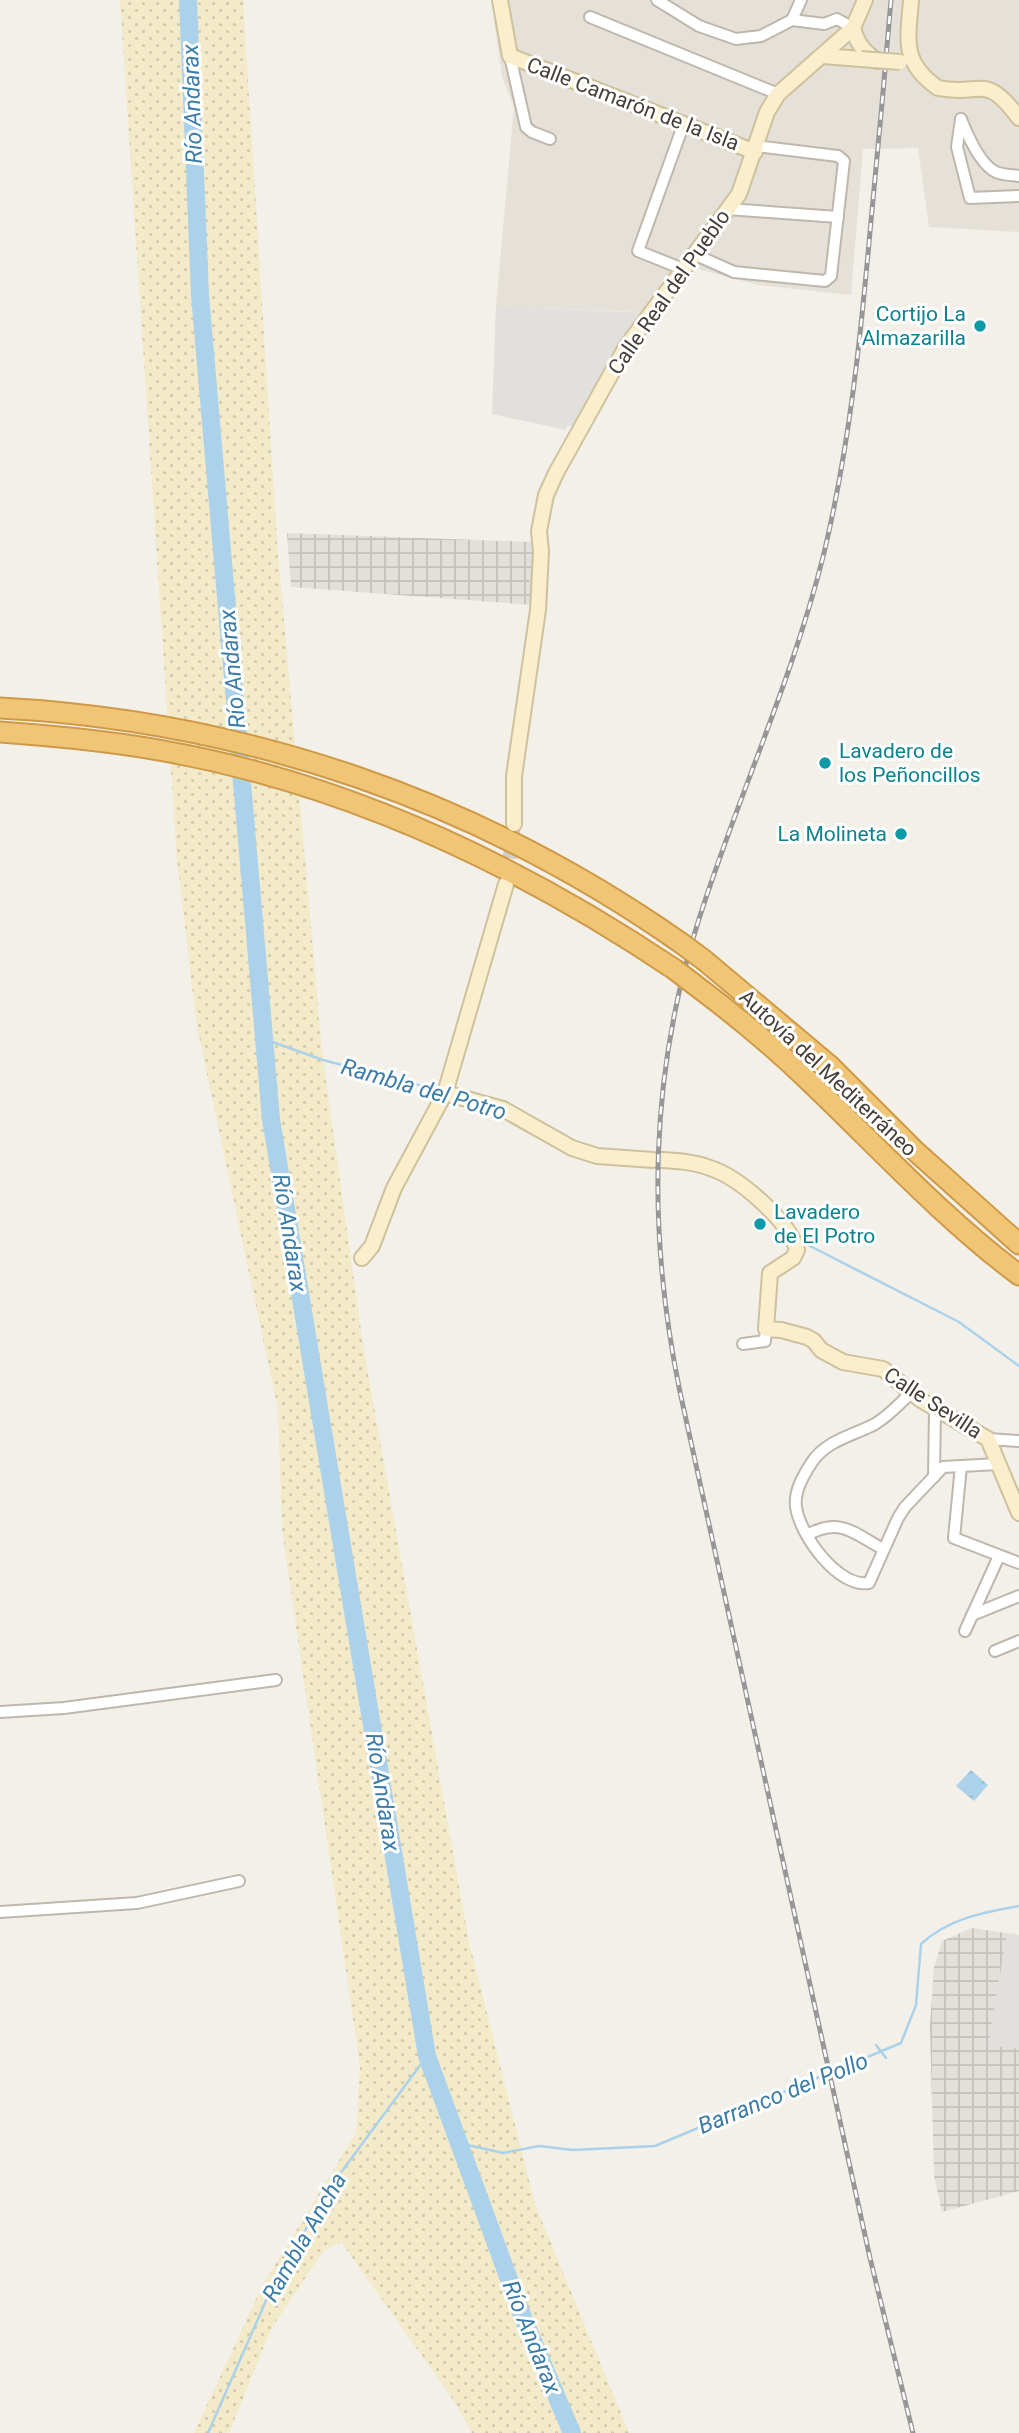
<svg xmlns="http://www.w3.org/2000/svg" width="1019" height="2433" viewBox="0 0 1019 2433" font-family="Roboto,sans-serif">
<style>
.residential{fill:#e6e1d8}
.industrial{fill:url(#industrial-grid)}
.sand{fill:url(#sand-dots)}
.parking{fill:#e2e0dd}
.water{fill:url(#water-ripples)}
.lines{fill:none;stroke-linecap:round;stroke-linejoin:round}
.stream{stroke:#abd2ea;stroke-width:2.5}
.river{stroke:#abd2ea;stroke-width:18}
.secondary-tunnel{stroke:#d0cdc6;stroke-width:14;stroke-dasharray:14 7;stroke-linecap:butt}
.street-casing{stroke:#beb7ac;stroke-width:14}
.secondary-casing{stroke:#cec19d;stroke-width:18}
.highway-casing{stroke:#cf9a47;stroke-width:23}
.street{stroke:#fff;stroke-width:10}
.secondary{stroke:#faeecc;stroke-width:14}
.highway{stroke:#f1c576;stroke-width:19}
.rail-casing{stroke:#979797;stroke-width:5}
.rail{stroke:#fff;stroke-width:2.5;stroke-dasharray:8;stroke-linecap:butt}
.secondary-bridge-casing{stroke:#cec19d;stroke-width:18;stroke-linecap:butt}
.highway-bridge-casing{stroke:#cf9a47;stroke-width:23;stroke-linecap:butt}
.secondary-bridge{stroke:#faeecc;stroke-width:14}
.highway-bridge{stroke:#f1c576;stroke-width:19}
.culture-dot{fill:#0f9aa8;stroke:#fff;stroke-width:2.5}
.labels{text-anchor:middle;stroke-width:6;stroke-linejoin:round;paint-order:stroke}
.street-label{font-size:21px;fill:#464038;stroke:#fff}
.culture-label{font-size:21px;fill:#0d838f;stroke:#fff;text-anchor:end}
.water-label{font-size:23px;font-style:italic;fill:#3b7ca8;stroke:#fff}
</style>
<defs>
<pattern id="industrial-grid" width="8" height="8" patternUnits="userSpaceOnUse" patternTransform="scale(1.75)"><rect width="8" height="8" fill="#e3dfda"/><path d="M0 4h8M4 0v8" fill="none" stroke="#c4c0bc"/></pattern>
<pattern id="sand-dots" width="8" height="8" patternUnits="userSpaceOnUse" patternTransform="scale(1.75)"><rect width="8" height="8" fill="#f3eac9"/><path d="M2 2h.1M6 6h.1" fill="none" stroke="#d2caad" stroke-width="1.8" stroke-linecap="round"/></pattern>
<pattern id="water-ripples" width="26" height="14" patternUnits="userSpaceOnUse" patternTransform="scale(1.75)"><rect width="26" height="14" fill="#abd2ea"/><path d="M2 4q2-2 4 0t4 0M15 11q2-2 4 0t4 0" fill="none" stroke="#94b5c9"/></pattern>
</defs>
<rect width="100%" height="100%" fill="#f3f0e9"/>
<polygon class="residential" points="493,0 1019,0 1019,232 929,227 918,148 863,149 851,295 758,285 694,268 658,313 496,306 514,107 502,77 494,21"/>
<g class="industrial">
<polygon points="287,533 532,542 532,605 291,587"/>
<polygon points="972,1928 1019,1935 1019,2191 942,2212 934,2176 930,2026 934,1967 942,1941"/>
</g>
<polygon class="sand" points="120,0 243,0 277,541 322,1052 363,1345 469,1942 535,2204 629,2433 472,2433 454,2401 341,2242 324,2250 271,2329 229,2433 194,2433 262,2286 356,2133 360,2067 282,1530 278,1410 197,1027 177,861"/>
<g class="parking">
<polygon points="496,306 646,313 580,426 567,426 566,430 492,414"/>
<polygon points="1007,1933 1019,1935 1019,2049 988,2045"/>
</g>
<polygon class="water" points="971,1770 988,1785 974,1801 956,1786"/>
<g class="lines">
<g class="stream">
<polyline points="264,1039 323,1060 442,1091"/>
<polyline points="799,1238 804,1243 959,1322 1019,1366"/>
<polyline points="876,2045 886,2058"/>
<path d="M459,2143L503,2153L539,2146L573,2150L655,2146L901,2043L916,2005L921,1944C948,1919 983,1912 1019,1906"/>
<polyline points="208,2433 272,2287 331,2186 427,2056"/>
</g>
<polyline class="river" points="188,0 200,295 271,1119 427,2056 524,2320 572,2433"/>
<polyline class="secondary-tunnel" points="507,879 514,824"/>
<g class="street-casing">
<g id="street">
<polyline points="657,0 699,26 736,39 761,36 792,20 824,24 837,19 853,28"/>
<polyline points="590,17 778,94"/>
<polyline points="792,20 801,0"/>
<polyline points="510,56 526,127 532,132 550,139"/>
<polyline points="961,119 957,147 970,198 1018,196"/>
<path d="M961,119C967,134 980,165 996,172C1002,175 1012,175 1019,176"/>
<polyline points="728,209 838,217"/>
<polyline points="696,255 734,272 825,281 831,276 844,161 838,156 756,146"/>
<polyline points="683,269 638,251 684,123"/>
<polyline points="743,1344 765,1341 766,1329"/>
<path d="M912,1392C900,1403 889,1416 875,1424C852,1436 827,1440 812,1462C803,1476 794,1491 796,1507C800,1535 838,1588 869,1583L898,1518L905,1507L943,1467L998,1464"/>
<polyline points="988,1439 1019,1441"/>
<polyline points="961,1466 954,1538 1019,1563"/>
<polyline points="934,1477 935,1409"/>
<path d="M807,1535C841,1517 853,1533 883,1549"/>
<polyline points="972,1615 1019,1596"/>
<polyline points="965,1631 999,1556"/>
<polyline points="995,1651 1019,1641"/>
<polyline points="0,1712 64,1708 276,1680"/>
<polyline points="0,1912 137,1903 239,1881"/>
</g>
</g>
<g class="secondary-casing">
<g id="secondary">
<polyline points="500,0 510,56 755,152"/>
<path d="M911,0C908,40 901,62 938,88C982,97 984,71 1019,118"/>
<path d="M853,28C857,44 864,51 877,61"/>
<polyline points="823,56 861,59"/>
<polyline points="514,824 514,776 538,610 541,552 539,531 546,495 556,473 626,347 739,194 767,112 778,94 853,28 865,0"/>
<polyline points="445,1093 503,1109 572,1148 597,1156 653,1160"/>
<path d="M661,1160C677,1161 695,1162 710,1168C739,1177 789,1221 797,1250L793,1258L770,1273L766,1329L781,1330L807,1337L814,1341L821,1350L843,1362L883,1369L921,1400L988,1439L1019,1513"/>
<polyline points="362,1258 372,1246 394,1188 445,1093 506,884"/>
</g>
</g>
<g class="highway-casing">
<g id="highway">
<path d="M0,708C247,721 479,801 681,943"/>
<path d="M0,732C55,736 110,741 164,751C349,784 519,865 674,969"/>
<polyline points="704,960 829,1065 913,1149 1019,1244"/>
<path d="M695,985C735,1015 774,1047 810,1082C879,1148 943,1218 1019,1275"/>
</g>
</g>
<use href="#street" class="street"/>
<use href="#secondary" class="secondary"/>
<use href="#highway" class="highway"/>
<g class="rail-casing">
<path id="rail" d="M891,0C885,74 878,147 871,221C861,333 850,444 824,553C793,679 738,796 699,919C649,1076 647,1232 680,1392L870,2258L913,2433"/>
</g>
<use href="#rail" class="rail"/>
<g class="secondary-bridge-casing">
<polyline id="secondary-bridge" points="861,59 900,62"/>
</g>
<g class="highway-bridge-casing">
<g id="highway-bridge">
<polyline points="681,943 704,960"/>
<polyline points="674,969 695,985"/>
</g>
</g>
<use href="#secondary-bridge" class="secondary-bridge"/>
<use href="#highway-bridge" class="highway-bridge"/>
</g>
<g class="culture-dot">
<circle cx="980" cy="326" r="7"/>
<circle cx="825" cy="763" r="7"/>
<circle cx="901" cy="834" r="7"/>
<circle cx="760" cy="1224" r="7"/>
</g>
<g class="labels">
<g class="street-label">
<text transform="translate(633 104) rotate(21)" y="7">Calle Camarón de la Isla</text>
<text transform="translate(669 292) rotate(-55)" y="7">Calle Real del Pueblo</text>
<text transform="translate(828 1073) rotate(43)" y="7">Autovía del Mediterráneo</text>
<text transform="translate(933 1403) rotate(33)" y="7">Calle Sevilla</text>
</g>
<g class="culture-label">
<text x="966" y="321">Cortijo La<tspan x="966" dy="24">Almazarilla</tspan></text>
<text x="839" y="758" text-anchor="start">Lavadero de<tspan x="839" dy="24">los Peñoncillos</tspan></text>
<text x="887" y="841">La Molineta</text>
<text x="774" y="1219" text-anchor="start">Lavadero<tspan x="774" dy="24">de El Potro</tspan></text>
</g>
<g class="water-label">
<text transform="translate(192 104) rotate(-92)" y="8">Río Andarax</text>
<text transform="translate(232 669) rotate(-95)" y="8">Río Andarax</text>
<text transform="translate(424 1089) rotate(16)" y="8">Rambla del Potro</text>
<text transform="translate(290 1233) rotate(81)" y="8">Río Andarax</text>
<text transform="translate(383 1792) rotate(81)" y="8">Río Andarax</text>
<text transform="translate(783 2093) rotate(-22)" y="8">Barranco del Pollo</text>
<text transform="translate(304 2237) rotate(-60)" y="8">Rambla Ancha</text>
<text transform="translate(532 2337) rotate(68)" y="8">Río Andarax</text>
</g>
</g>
</svg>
